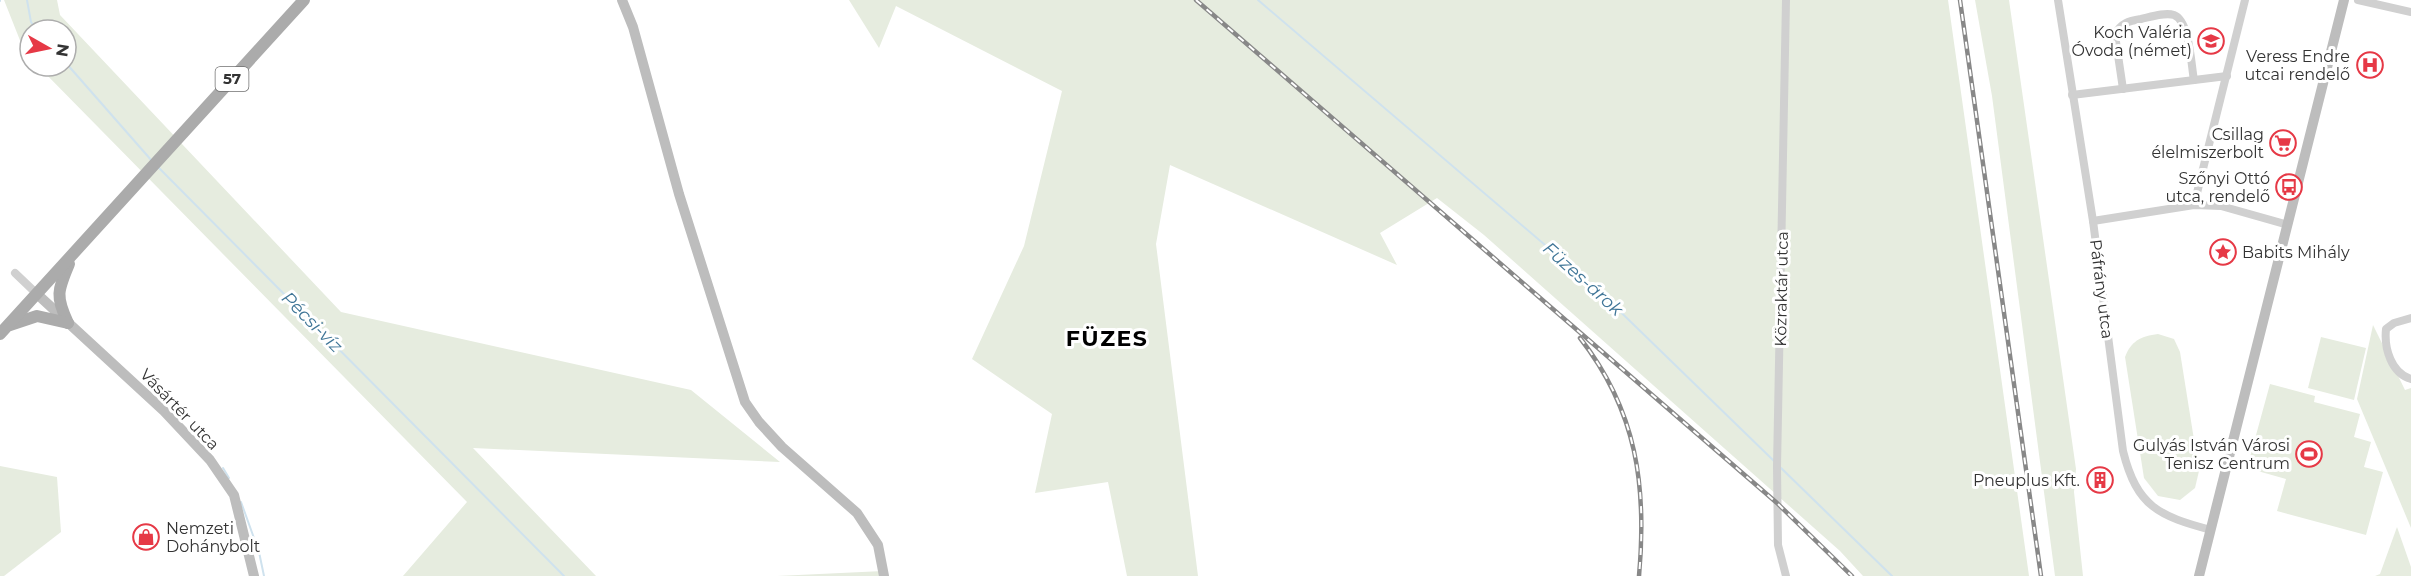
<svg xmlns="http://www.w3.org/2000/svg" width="2411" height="576" viewBox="0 0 2411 576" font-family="Montserrat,sans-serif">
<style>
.green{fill:#e6ecdf}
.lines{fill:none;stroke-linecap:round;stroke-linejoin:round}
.stream{stroke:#cfe2ee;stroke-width:2}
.street{stroke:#d0d0d0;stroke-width:8}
.secondary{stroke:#bdbdbd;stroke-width:10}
.primary{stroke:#ababab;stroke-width:12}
.rail-casing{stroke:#888;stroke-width:4.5}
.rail{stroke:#fff;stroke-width:2;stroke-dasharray:7;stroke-linecap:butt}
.labels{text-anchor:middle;stroke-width:6;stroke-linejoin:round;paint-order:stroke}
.shield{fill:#fff;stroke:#707070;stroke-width:1.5}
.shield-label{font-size:15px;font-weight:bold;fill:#333}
.poi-label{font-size:16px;fill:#333;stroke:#fff;text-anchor:end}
.street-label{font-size:16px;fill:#333;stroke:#fff}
.water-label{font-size:18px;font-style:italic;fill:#3f7597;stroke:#fff}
.district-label{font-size:22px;font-weight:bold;letter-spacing:1.5px;fill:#000;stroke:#fff}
</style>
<rect width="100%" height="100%" fill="#fff"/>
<g class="green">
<polygon points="4,0 57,0 60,15 341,312 691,390 780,462 473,448 596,576 403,576 467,502 38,66 66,66 66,30 30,30 30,58 25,53"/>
<polygon points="849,0 1948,0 2029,576 1863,576 1840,551 1484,235 1437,198 1380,233 1397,265 1170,165 1156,244 1198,576 1127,576 1108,482 1035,493 1052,414 972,359 1024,246 1062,91 896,6 879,48"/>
<polygon points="1975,0 2009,0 2076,469 2074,492 2083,576 2055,576 1992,96"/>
<polygon points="2373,325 2405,390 2411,388 2411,528 2357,399"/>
<path d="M2158,334L2174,339L2180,352L2199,471L2195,488L2180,500L2158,496L2144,478L2125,357C2131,341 2141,336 2158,334Z"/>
<polygon points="2321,337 2366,348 2354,400 2308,388"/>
<polygon points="2270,384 2315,396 2314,402 2360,414 2354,437 2371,442 2364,467 2383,472 2366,535 2277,511 2286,479 2247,468"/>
<polygon points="0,466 57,477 61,532 4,576 0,576"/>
<polygon points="2397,527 2411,567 2411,576 2375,576 2380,574"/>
<polygon points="883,571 884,576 777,576"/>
</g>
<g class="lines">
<g class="stream">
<polyline points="27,0 31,22 37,30"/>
<polyline points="1258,0 1599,291 1774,461"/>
<polyline points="0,1 0,0"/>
<polyline points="66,63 152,161"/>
<polyline points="158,167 564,576"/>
<polyline points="1780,467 1892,576"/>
<polyline points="223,468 229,478"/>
<polyline points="241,502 259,552 264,576"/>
</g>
<g class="street">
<path d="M2058,0L2093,221L2123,451C2137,507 2159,516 2211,530"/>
<polyline points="2358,0 2411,12"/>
<path d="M2123,89L2115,35C2120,23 2129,21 2141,19C2150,17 2165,12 2174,15C2190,21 2191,65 2194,80"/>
<polyline points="2072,95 2227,76"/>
<polyline points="2194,205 2245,0"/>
<polyline points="2093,221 2194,205 2221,206 2288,225"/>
<polyline points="15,273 37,294"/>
<path d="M2411,318L2394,323L2386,329C2384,348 2391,373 2411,379"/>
<polyline points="1786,576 1778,545 1777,467 1786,0"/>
</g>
<g class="secondary">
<polyline points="622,0 633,27 679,194 745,402 759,422 782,447 857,513 878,545 884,576"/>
<polyline points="37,294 164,411 210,460 234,495 254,576"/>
<polyline points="2199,576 2344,0"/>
</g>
<g class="primary">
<path d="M68,323C55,296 58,290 69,264"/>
<polyline points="10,325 37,316 68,323"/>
<polyline points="0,334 304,0"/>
</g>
<g class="rail-casing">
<g id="rail">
<polyline points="1196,0 1777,503 1852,576"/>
<polyline points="1960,0 2041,576"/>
<path d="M1580,338C1637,411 1647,486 1639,576"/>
</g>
</g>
<use href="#rail" class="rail"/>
</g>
<defs>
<g id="school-ring" transform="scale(1.35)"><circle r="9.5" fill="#fff" stroke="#e63946" stroke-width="1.5"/><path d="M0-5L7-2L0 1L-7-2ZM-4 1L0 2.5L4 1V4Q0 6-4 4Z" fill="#e63946"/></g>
<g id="hospital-ring" transform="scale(1.35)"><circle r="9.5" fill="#fff" stroke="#e63946" stroke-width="1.5"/><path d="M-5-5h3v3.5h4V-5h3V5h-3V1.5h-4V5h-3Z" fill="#e63946"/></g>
<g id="supermarket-ring" transform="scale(1.35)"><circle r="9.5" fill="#fff" stroke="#e63946" stroke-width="1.5"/><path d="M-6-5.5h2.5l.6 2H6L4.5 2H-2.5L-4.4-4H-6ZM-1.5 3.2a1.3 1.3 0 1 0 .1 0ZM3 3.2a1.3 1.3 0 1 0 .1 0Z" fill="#e63946"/></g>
<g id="bus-ring" transform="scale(1.35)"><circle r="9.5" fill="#fff" stroke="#e63946" stroke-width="1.5"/><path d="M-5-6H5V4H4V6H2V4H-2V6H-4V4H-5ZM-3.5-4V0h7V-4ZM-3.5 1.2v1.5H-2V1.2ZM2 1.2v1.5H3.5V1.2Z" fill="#e63946"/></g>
<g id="sight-ring" transform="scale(1.35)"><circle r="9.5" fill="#fff" stroke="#e63946" stroke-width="1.5"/><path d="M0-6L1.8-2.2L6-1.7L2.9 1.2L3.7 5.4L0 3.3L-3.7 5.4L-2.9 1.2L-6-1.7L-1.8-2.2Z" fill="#e63946"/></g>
<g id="stadium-ring" transform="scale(1.35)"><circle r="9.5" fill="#fff" stroke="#e63946" stroke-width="1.5"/><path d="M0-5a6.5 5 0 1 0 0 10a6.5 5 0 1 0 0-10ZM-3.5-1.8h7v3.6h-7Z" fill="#e63946"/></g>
<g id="building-ring" transform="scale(1.35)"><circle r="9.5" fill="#fff" stroke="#e63946" stroke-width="1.5"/><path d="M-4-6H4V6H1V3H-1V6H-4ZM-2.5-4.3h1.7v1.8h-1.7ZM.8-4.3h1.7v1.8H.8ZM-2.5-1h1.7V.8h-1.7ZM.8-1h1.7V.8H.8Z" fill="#e63946"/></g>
<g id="shop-ring" transform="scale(1.35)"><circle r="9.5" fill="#fff" stroke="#e63946" stroke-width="1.5"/><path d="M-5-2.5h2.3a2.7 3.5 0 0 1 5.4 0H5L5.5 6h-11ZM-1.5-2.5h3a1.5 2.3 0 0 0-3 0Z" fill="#e63946"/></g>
</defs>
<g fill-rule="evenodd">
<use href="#school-ring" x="2211" y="41"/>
<use href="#hospital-ring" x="2370" y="65"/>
<use href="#supermarket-ring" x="2283" y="143"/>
<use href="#bus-ring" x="2289" y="187"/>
<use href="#sight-ring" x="2223" y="252"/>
<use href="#stadium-ring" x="2309" y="454"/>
<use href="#building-ring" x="2100" y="480"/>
<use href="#shop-ring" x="146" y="537"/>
</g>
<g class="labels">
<rect class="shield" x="215.5" y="67" width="33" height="24" rx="4.5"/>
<g class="shield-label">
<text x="232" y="84">57</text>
</g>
<g class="poi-label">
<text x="2192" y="38">Koch Valéria<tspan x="2192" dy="18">Óvoda (német)</tspan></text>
<text x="2350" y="62">Veress Endre<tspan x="2350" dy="18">utcai rendelő</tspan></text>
<text x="2264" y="140">Csillag<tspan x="2264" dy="18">élelmiszerbolt</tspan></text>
<text x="2270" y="184">Szőnyi Ottó<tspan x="2270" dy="18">utca, rendelő</tspan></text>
<text x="2242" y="258" text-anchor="start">Babits Mihály</text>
<text x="2290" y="451">Gulyás István Városi<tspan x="2290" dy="18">Tenisz Centrum</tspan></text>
<text x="2080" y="486">Pneuplus Kft.</text>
<text x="166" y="534" text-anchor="start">Nemzeti<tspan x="166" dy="18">Dohánybolt</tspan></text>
</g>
<g class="street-label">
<text transform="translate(1781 289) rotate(-89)" y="6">Közraktár utca</text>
<text transform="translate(2102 289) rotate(83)" y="6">Páfrány utca</text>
<text transform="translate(180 409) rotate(46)" y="6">Vásártér utca</text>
</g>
<g class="water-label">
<text transform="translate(1583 279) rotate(42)" y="6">Füzes-árok</text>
<text transform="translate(312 322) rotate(45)" y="6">Pécsi-víz</text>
</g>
<g class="district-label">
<text x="1107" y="346">FÜZES</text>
</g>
</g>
<g transform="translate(48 48) rotate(99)"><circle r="28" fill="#ffffff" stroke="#adadad" stroke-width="1.5"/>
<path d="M0-4.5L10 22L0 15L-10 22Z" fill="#e63946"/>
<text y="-9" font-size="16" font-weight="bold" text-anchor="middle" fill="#333333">N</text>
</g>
</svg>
